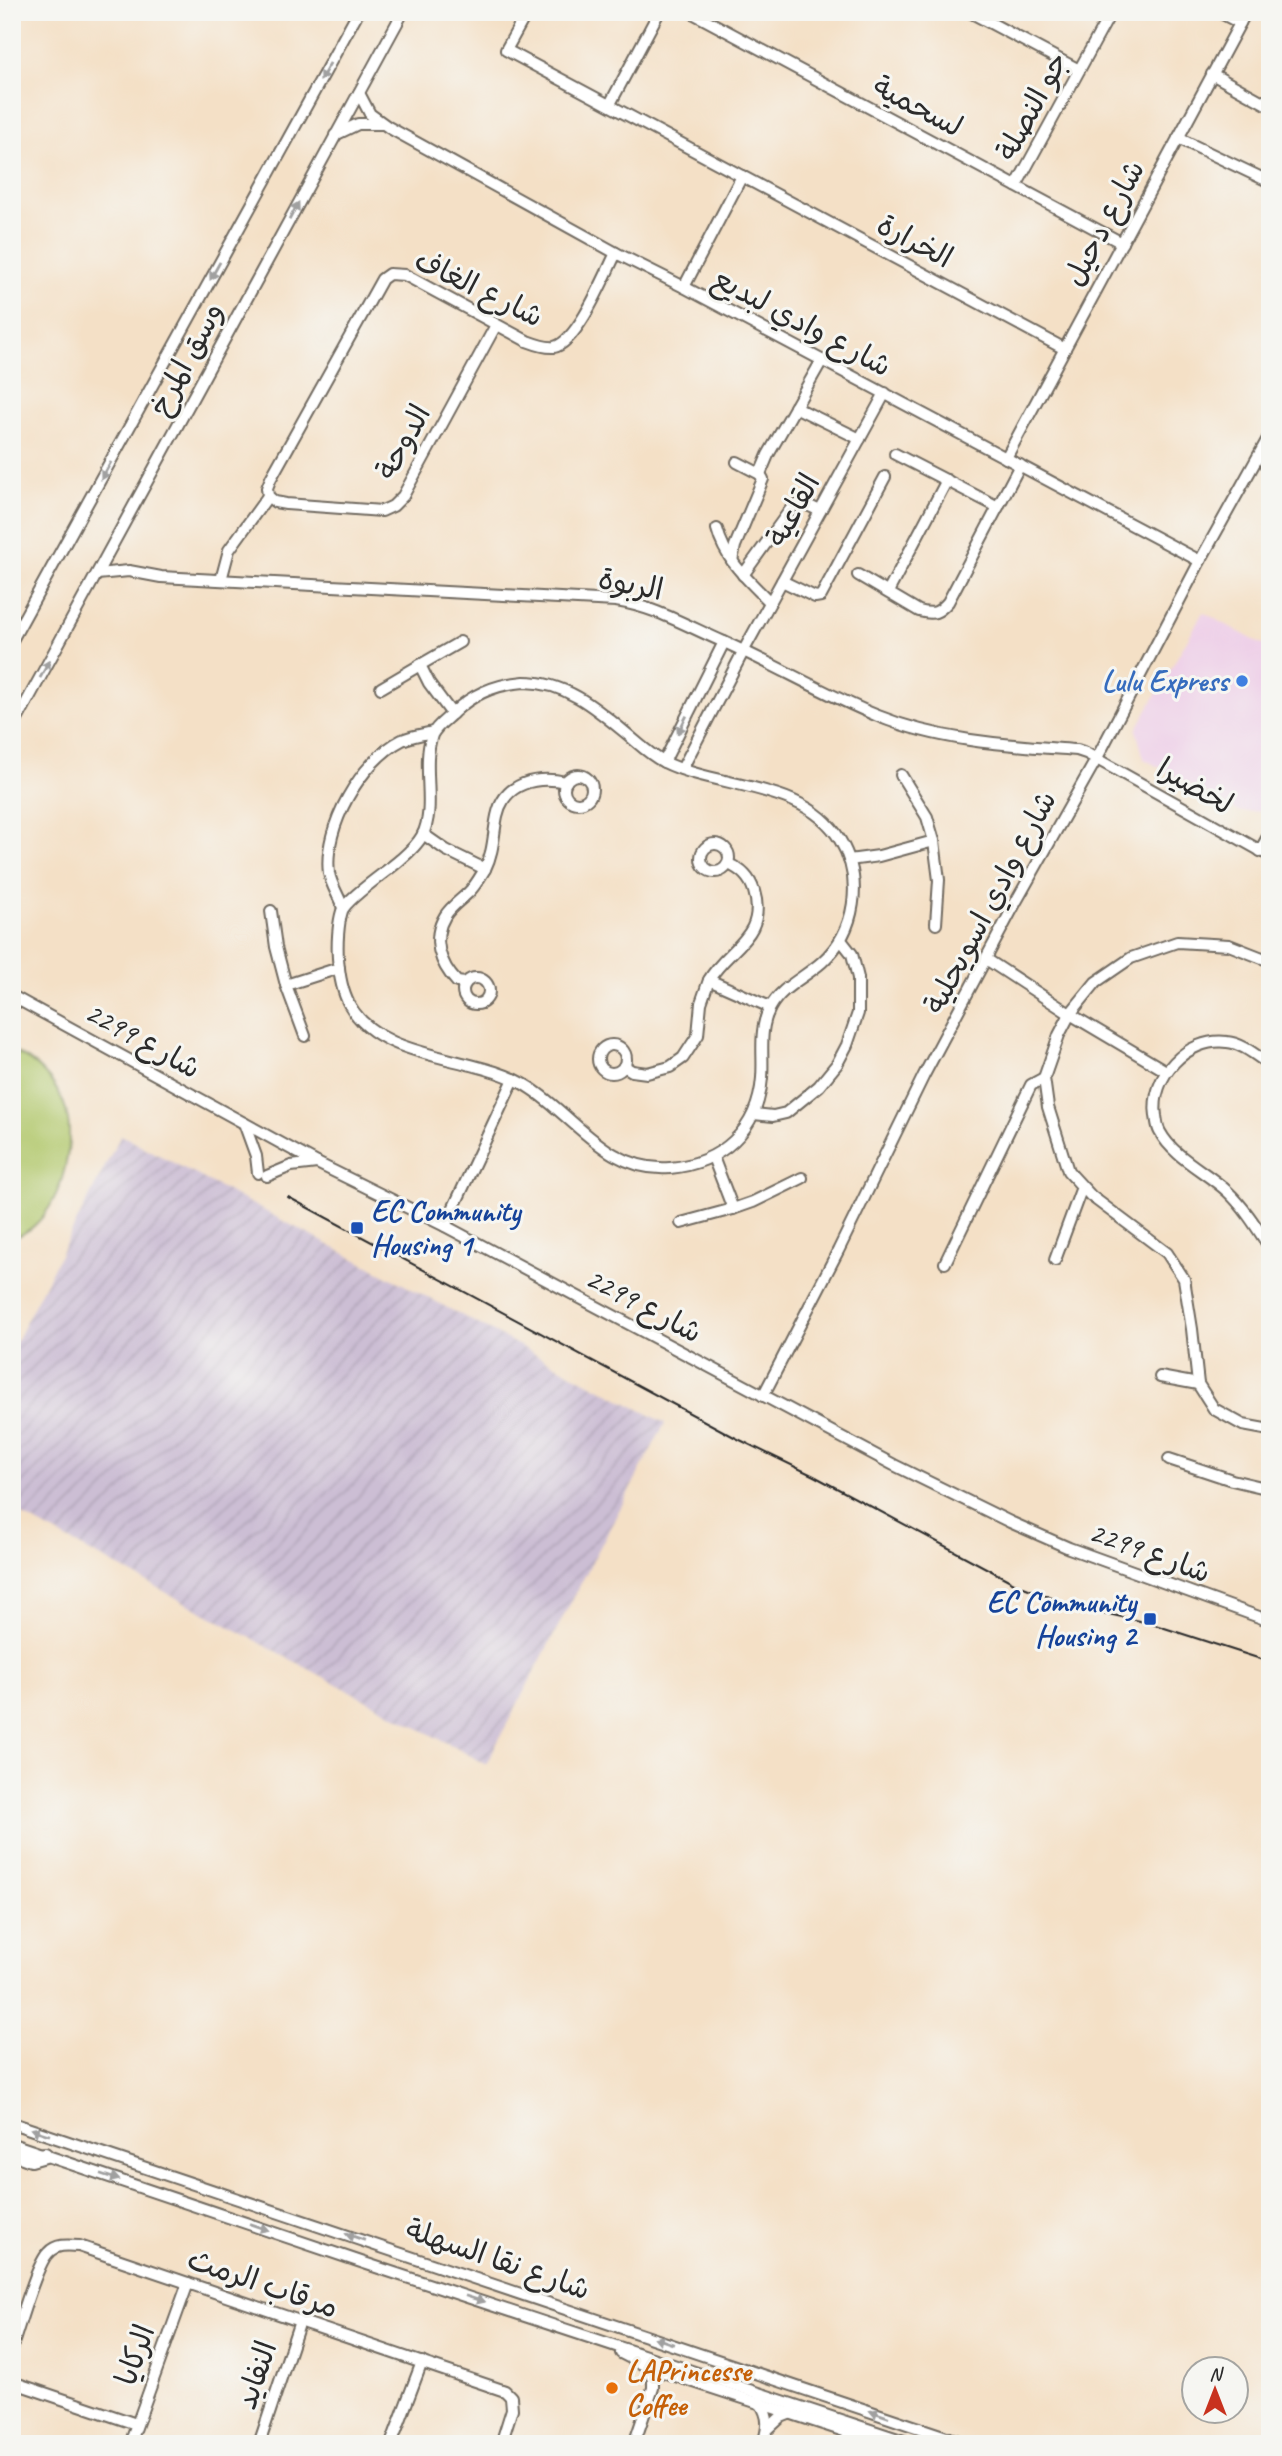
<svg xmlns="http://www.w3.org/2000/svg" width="1282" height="2456" viewBox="0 0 1282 2456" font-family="Caveat,'Playpen Sans Arabic',sans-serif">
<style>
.built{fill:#eed0e8}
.industrial{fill:url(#industrial-furrows)}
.grass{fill:#b1c76b;stroke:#6e794b;stroke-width:2}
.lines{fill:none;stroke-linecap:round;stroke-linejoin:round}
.minor-casing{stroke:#716a61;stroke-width:14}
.major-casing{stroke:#716a61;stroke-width:18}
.minor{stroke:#fff;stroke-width:10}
.major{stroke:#fff;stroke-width:14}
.tram{stroke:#2b2b2b;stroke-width:2}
.oneway{fill:#a0a0a0}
.shop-dot{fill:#3f7fe0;stroke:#f6f6f2;stroke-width:2.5}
.transit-dot{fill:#1a4fb4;stroke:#f6f6f2;stroke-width:2.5}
.food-dot{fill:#e8710a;stroke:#f6f6f2;stroke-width:2.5}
.labels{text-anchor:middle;stroke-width:6;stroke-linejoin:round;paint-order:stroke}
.street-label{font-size:30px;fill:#2b2b2b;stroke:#f6f6f2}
.shop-label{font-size:30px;font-weight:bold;fill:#366cbe;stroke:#f6f6f2;text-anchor:end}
.transit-label{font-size:30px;font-weight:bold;fill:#164399;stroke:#f6f6f2;text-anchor:start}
.food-label{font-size:30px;font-weight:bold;fill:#c56008;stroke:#f6f6f2;text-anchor:start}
</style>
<defs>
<pattern id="industrial-furrows" width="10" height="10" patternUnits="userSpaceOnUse" patternTransform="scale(1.75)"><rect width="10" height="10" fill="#ccbed4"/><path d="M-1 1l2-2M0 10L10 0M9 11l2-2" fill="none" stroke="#afa3b6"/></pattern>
</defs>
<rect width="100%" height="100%" fill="#f6f6f2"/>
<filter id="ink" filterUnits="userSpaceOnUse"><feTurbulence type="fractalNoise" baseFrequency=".0143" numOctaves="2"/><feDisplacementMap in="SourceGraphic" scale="14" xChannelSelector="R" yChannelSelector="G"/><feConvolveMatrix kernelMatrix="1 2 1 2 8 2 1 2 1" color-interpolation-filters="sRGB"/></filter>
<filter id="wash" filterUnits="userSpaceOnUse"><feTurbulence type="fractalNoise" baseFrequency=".00686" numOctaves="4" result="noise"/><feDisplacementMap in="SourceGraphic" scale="28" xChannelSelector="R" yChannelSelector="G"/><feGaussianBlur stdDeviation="1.57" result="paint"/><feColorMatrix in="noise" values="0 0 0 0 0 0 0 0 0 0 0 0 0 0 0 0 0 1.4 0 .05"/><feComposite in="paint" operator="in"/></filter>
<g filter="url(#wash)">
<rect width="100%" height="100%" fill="#f4e0c6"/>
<polygon class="built" points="1203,612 1270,649 1270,803 1265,811 1239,812 1144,759 1136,730"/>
<polygon class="industrial" points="121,1135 665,1423 486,1764 16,1512 12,1501 12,1349"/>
<path class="grass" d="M12,1051C36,1061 54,1080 64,1104C77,1139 63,1199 35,1225C29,1231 20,1235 12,1239Z"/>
</g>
<g filter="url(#ink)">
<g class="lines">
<g class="minor-casing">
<g id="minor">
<polyline points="527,12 506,50 1065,349"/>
<polyline points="691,12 1122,243"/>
<polyline points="970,12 1079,70"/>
<polyline points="1219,12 1240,23"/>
<polyline points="1212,74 1270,106"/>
<polyline points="359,93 370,114 388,127 616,253 684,287 1200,561"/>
<polyline points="610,104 659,12"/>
<polyline points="335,135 358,124 382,124"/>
<polyline points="1178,138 1270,182"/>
<polyline points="1016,186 1111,12"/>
<polyline points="684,287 742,176"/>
<path d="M496,325L403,496L393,506L382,511L286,504L275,502L268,496L267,488L271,478L382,279L389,274L405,275L527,341C535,344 545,348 554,347C578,342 605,275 616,253"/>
<polyline points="795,407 860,439"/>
<polyline points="895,454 998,507"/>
<polyline points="1006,458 1246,12"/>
<polyline points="760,474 768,455 822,360"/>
<path d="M717,529C725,560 748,580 770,602"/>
<polyline points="732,561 735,546 763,479 760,474 737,462"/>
<path d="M97,574L129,571L161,577L616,601C656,607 687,626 724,642C776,665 826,695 878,716C942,742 1009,745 1077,750L1086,753L1270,856"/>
<polyline points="743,575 793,506 803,503 820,511"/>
<path d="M858,575L919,611C934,615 938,613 948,602L1020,465"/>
<polyline points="221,580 229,550 268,496"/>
<polyline points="782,581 815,597 821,596 885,477"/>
<polyline points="888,592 947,480"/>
<polyline points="12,640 358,12"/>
<path d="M524,682C566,682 596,708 627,734C639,744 650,755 664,762C719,789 806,782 840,840C864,880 856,931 822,962C804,978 781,987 770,1008C758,1030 764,1055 762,1078C758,1131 721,1163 670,1168C609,1173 575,1117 530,1088C478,1053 382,1064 349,1004C342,991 339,972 338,958C337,944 338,924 342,911C347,898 388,871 401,859C408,853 417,845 422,836C437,808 421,766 432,735C436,726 447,719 454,712C473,694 497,684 524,682Z"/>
<polyline points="381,688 420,665"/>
<polyline points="452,714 429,683 420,665 460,642"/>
<polyline points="12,729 403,12"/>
<polyline points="664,762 724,642"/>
<polyline points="682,769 744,650 885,393"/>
<circle cx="578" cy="789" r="14"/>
<path d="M423,834L446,850L485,869C494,851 493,835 497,816C504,782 537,776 566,782"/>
<polyline points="934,841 939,880 936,924"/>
<circle cx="715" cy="858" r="14"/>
<polyline points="1260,851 1270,833"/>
<polyline points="849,860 879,856 934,841 927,817 901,775"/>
<path d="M728,864C741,869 750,878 754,891C768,937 727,948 709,980L770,1007"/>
<path d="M343,908C339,896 331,885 329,873C323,827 361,761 402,740C411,736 423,734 433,732"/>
<polyline points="271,911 276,947 286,985 339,968"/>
<polyline points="986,959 1070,1014 1166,1071"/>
<polyline points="1270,961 1229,945 1177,942 1131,958 1096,982 1070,1014 1059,1035 1044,1078 1048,1107 1068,1171 1091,1196 1167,1253 1184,1279 1192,1329 1198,1384 1214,1409 1243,1425 1270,1430"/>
<circle cx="476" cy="991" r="13"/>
<path d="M465,983L457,982C440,964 431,939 445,916C451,906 461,900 469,892C476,885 480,877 485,869"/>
<polyline points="286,985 305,1036"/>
<polyline points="12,996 317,1163 445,1226 894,1465 1010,1522 1069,1548 1270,1621"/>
<circle cx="612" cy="1059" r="14"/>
<path d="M1270,1065C1258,1057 1242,1043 1227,1042C1187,1037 1150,1077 1156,1116C1157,1121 1157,1127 1160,1132C1174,1158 1207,1172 1228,1192C1245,1208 1257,1228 1270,1248"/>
<polyline points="624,1066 632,1071 647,1073 670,1067 683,1058 698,1035 701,1003 709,980"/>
<polyline points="754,1114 773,1116 786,1113 819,1086 837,1064 847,1045 858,1013 858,978 852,954 841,940"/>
<polyline points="244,1123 256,1156 258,1173"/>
<polyline points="713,1157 733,1209 753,1202 802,1178"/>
<polyline points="267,1176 291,1166 317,1163"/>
<polyline points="681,1223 733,1209"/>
<polyline points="445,1226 514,1079"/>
<polyline points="1055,1260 1082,1187"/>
<polyline points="945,1263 1031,1085 1044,1078"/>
<polyline points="1160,1377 1198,1384"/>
<polyline points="763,1396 838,1251 924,1075 1017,900 1097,758 1200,561 1270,435"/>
<polyline points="1169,1459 1232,1480 1270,1489"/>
<polyline points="12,2123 967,2444"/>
<polyline points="12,2144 364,2263 913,2444"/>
<path d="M12,2347C19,2327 36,2265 48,2253C56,2244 67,2245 79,2246L505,2391L511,2397L512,2409L501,2444"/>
<polyline points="621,2353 648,2367 884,2444"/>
<polyline points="12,2382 136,2424"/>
<path d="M760,2403C770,2417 768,2428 763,2444"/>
<polyline points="768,2429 781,2417 791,2413"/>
<polyline points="130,2444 188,2283"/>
<polyline points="259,2444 300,2321"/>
<polyline points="391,2444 422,2362"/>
<polyline points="634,2444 653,2388 653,2380 648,2367"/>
</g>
</g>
<g class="major-casing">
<polyline id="major" points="12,2152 31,2159 45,2155"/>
</g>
<use href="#minor" class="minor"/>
<use href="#major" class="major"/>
<polyline class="tram" points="288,1197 736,1438 814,1476 1016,1584 1072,1606 1149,1623 1270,1662"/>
</g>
<defs><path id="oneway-solid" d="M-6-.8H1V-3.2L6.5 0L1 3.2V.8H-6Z" transform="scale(1.75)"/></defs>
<g class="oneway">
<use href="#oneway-solid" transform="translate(325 72) rotate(119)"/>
<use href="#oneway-solid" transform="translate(294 211) rotate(-62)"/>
<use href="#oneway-solid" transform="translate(215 271) rotate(119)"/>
<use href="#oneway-solid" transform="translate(106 471) rotate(119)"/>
<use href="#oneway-solid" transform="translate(45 669) rotate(-61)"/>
<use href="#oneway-solid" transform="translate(682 725) rotate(117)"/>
<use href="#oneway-solid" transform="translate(40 2132) rotate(-162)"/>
<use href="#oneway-solid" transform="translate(110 2177) rotate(18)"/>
<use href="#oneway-solid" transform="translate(259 2227) rotate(19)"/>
<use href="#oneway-solid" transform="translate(355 2237) rotate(-161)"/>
<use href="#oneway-solid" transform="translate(475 2299) rotate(18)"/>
<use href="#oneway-solid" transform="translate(664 2341) rotate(-161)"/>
<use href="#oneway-solid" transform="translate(879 2414) rotate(-161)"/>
</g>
</g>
<circle class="shop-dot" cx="1242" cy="681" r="7"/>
<g class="transit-dot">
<rect x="350" y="1221" width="14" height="14" rx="3.5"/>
<rect x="1143" y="1612" width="14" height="14" rx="3.5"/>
</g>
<circle class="food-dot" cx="612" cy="2388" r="7"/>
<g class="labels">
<g class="street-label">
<text transform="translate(918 106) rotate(28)" y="10">لسحمية</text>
<text transform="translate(1032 106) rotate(-62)" y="10">جو النصلة</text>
<text transform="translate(1104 223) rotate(-62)" y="10">شارع دحيل</text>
<text transform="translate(915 241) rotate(28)" y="10">الخرارة</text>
<text transform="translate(479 288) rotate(26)" y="10">شارع الغاف</text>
<text transform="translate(802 322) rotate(28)" y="10">شارع وادي لبديع</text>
<text transform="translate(186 359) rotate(-62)" y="10">وسق المرخ</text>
<text transform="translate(403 442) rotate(-61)" y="10">الدوحة</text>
<text transform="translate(793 510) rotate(-61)" y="10">القاعية</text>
<text transform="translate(631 584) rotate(11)" y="10">الربوة</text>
<text transform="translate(1195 786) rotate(30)" y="10">لخضيرا</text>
<text transform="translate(990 902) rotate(-62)" y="10">شارع وادي اسويحلية</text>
<text transform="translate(143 1040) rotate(29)" y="10">شارع 2299</text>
<text transform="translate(644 1305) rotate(28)" y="10">شارع 2299</text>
<text transform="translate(1150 1552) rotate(20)" y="10">شارع 2299</text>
<text transform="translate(498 2259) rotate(19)" y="10">شارع نقا السهلة</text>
<text transform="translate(263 2283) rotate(19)" y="10">مرقاب الرمث</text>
<text transform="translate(135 2355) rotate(-70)" y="10">الركايا</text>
<text transform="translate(256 2375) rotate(-71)" y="10">النفايد</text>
</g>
<g class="shop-label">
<text x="1228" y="691">Lulu Express</text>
</g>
<g class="transit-label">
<text x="371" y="1221">EC Community<tspan x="371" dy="34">Housing 1</tspan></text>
<text x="1136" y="1612" text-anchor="end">EC Community<tspan x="1136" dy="34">Housing 2</tspan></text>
</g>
<g class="food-label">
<text x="626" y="2381">LAPrincesse<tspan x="626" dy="34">Coffee</tspan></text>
</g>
</g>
<rect width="1282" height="2456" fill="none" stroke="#f6f6f2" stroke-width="42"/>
<g transform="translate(1215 2390)"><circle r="33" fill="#f6f6f2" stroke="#a5a5a2" stroke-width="2"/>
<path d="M0-5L12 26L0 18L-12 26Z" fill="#c8321e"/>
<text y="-10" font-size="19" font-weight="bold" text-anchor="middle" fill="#2b2b2b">N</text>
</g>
</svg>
